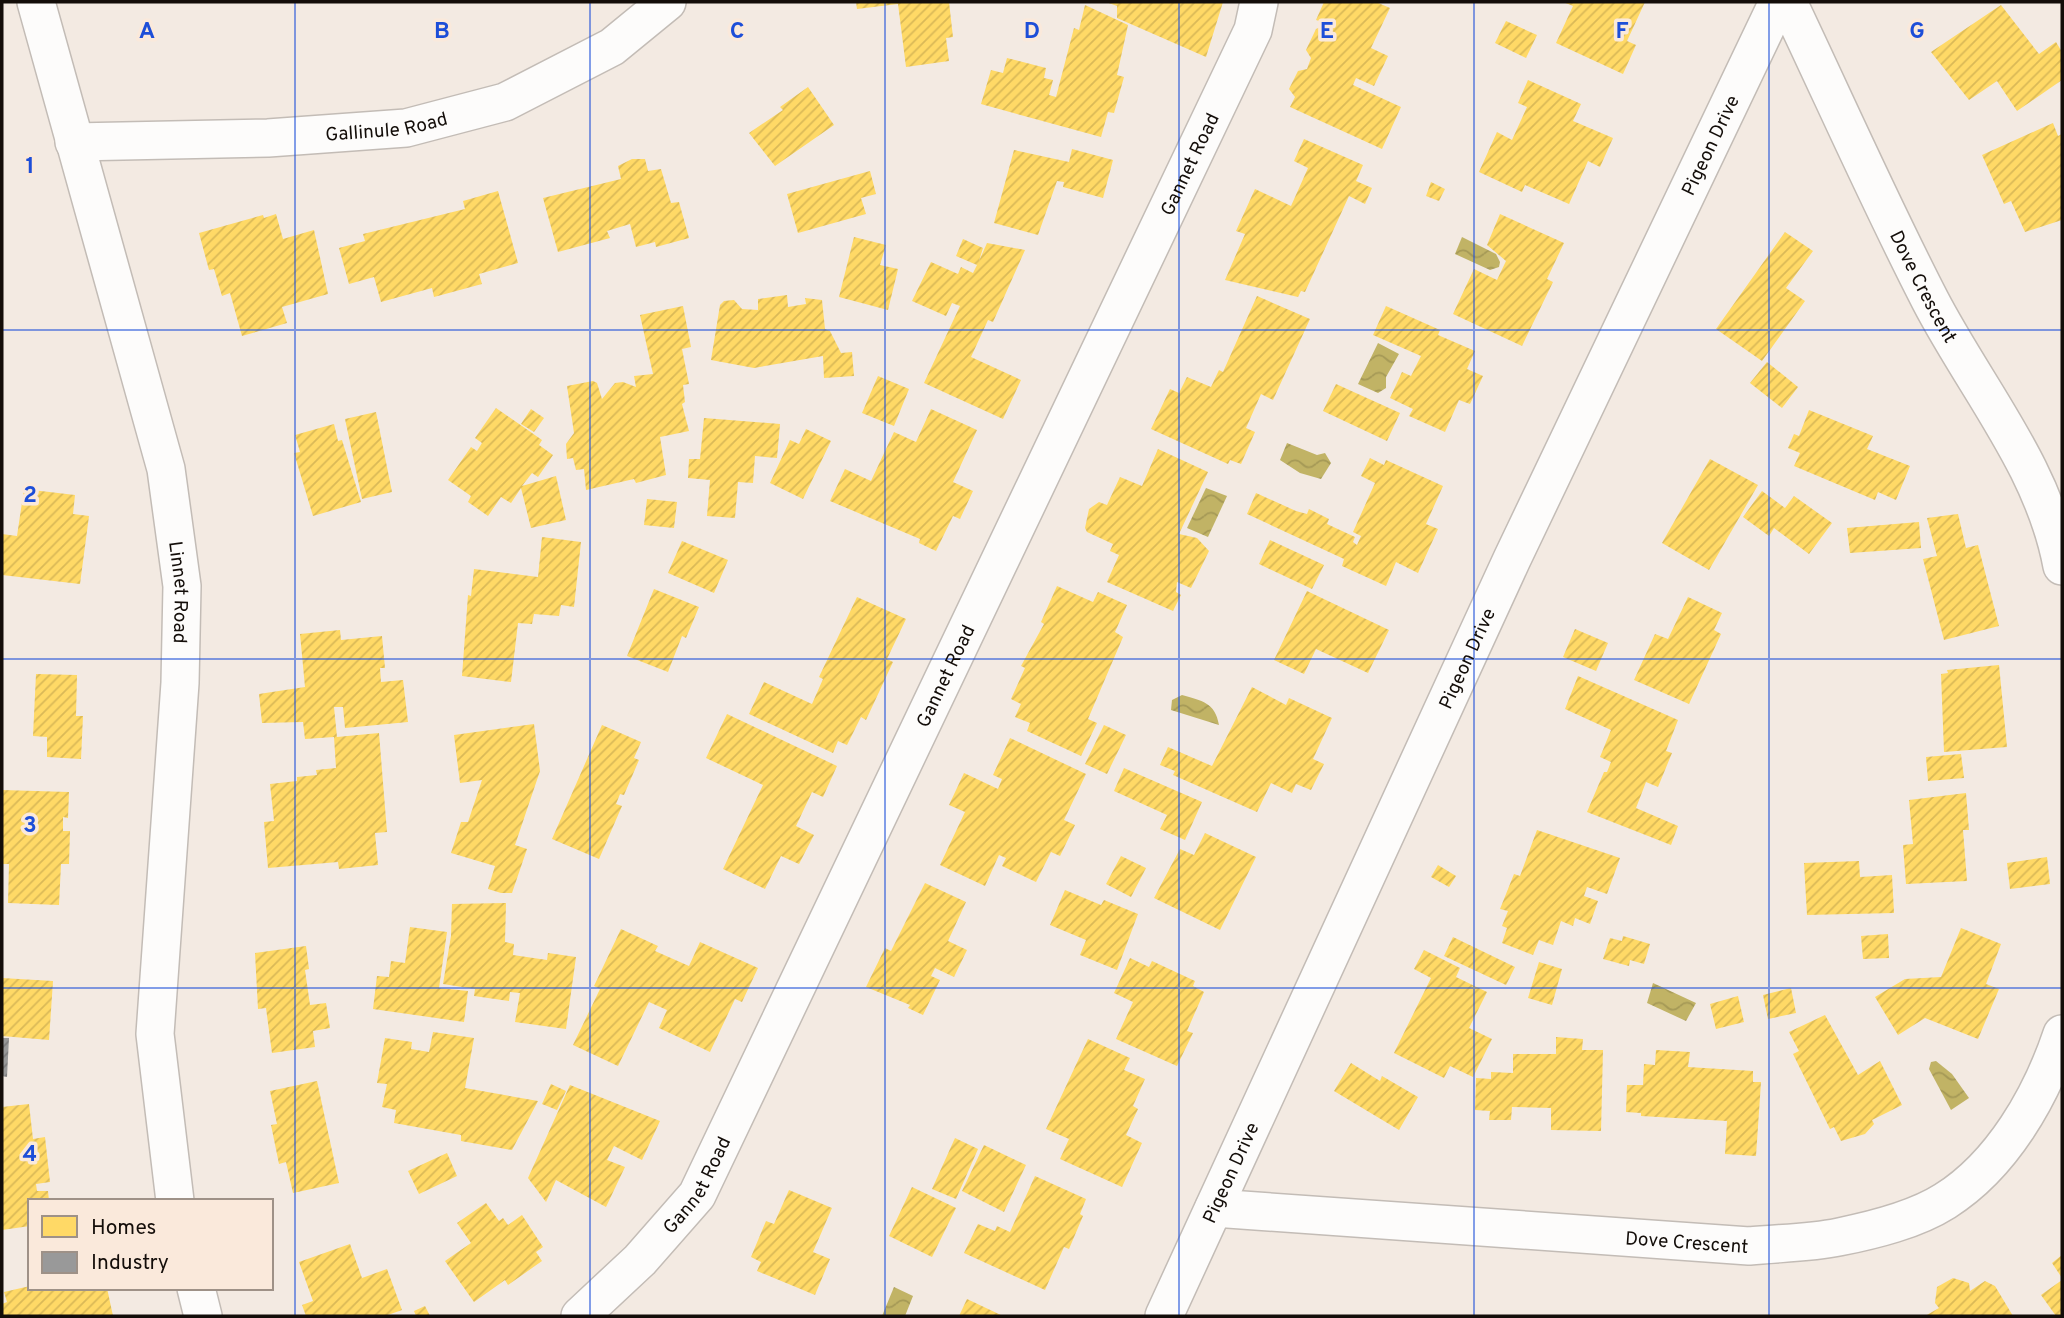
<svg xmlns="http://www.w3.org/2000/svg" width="2064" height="1318" viewBox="0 0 2064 1318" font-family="Overpass,sans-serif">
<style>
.water{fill:url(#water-waves)}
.homes{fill:url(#homes-hatch)}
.industry{fill:url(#industry-hatch)}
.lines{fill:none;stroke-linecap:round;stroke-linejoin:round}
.minor-casing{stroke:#c3bcb6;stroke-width:40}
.minor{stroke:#fdfcfb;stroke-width:37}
.grid{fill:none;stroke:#1d4ed8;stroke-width:2;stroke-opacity:0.55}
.labels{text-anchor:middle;stroke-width:7;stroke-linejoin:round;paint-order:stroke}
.street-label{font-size:19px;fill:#130d09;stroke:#fae9db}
.grid-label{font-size:23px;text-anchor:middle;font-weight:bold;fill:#1d4ed8;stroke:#fae9db;stroke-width:7;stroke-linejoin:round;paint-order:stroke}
</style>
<defs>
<pattern id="water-waves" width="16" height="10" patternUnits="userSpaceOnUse" patternTransform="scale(1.75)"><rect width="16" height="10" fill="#c1b365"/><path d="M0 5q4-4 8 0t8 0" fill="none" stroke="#a59956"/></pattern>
<pattern id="homes-hatch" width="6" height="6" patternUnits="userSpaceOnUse" patternTransform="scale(1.75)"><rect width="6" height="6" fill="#ffd966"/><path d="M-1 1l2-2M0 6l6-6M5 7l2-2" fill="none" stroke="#dab957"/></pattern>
<pattern id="industry-hatch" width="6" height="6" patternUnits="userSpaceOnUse" patternTransform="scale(1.75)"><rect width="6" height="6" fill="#999"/><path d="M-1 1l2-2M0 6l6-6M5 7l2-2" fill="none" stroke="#7c7b7b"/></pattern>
</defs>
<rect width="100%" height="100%" fill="#f3eae2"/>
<g class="water">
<polygon points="1462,237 1496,254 1500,262 1499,267 1490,270 1455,254"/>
<polygon points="1378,343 1399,354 1386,377 1386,388 1378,393 1358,384"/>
<polygon points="1287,443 1317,455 1325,453 1331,463 1321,479 1300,473 1280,460"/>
<polygon points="1206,488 1227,496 1208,537 1187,528"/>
<path d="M1182,695C1202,701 1215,702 1219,725L1171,710L1172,700Z"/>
<polygon points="1653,983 1696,1003 1686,1021 1647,1003"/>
<polygon points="1936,1061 1952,1074 1969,1098 1951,1110 1929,1069 1931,1062"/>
<polygon points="894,1287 913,1296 905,1316 882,1316"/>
</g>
<g class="homes">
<polygon points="856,2 949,2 953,37 946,38 949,61 906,67 898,4 857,9"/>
<polygon points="1106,2 1223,2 1206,57 1117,18 1117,6"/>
<polygon points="1324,2 1376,2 1390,8 1371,48 1388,56 1374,86 1356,78 1353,85 1401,107 1382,149 1290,107 1295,97 1289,89 1298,71 1307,69 1311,58 1306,50 1316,29 1327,24 1316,20"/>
<polygon points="1563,2 1645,2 1627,41 1636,45 1623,74 1556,43 1573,6"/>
<polygon points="1085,5 1128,25 1117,75 1124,77 1114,113 1108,112 1101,137 981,104 991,70 1003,73 1007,58 1046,68 1044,78 1053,80 1049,95 1056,97 1074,28 1079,30"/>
<polygon points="2001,5 2039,54 2056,42 2062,52 2062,80 2017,111 1997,81 1969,100 1931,52"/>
<polygon points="1506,21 1537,35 1526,58 1495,43"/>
<polygon points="1528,80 1581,104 1573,121 1613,138 1600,167 1588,161 1569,204 1525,185 1522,192 1479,172 1497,132 1512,140 1527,107 1518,103"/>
<polygon points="808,87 834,125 775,166 749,133 783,110 780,107"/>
<polygon points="2053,123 2058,136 2062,134 2062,220 2025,232 2011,201 2004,204 1982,155"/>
<polygon points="1304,139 1363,165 1356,181 1372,188 1365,204 1349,196 1305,292 1301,291 1298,297 1225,280 1245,234 1236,231 1255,189 1291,206 1308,168 1294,161"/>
<polygon points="1072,149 1113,160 1103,198 1063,187 1064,182 1057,181 1038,235 994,223 1014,150 1069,162"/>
<polygon points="632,159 645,159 648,171 661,169 671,203 679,202 689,238 656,247 655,242 636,247 630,224 607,231 610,238 558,252 543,198 621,179 618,166"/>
<polygon points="870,171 876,194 861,198 866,214 798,233 787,194"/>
<polygon points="1431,182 1445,189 1439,201 1426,196"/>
<polygon points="498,191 518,263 479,274 482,284 434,297 432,288 381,302 374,277 349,284 339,248 365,241 363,234 465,209 463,201"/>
<polygon points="276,214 283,239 314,230 328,294 282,307 287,323 242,336 230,293 222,296 214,269 209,270 199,233 263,215 264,218"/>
<polygon points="1500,214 1564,243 1547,279 1553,282 1522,346 1453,314 1474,269 1497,280 1506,261 1487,245"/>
<polygon points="1785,232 1813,251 1786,288 1805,301 1762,361 1716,329"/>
<polygon points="854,237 886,245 880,265 898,269 888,310 839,297"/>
<polygon points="963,239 983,248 979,261 987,243 1025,250 993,322 988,320 971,357 1021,380 1003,419 924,383 960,306 952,303 946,316 912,301 931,262 958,274 961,267 973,273 977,265 956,256"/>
<polygon points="787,295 788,307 806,304 805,298 822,300 825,329 830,331 841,353 852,352 854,376 824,378 823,356 754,368 711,360 720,305 724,301 734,300 742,309 758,310 758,299"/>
<polygon points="1257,296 1310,319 1273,400 1261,394 1246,428 1255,432 1241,464 1230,460 1228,464 1151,429 1170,389 1179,393 1187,377 1211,387 1219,370 1223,372"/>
<polygon points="683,306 691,347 682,349 689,384 683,385 685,402 682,404 689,431 660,437 666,475 636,483 634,479 586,490 584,469 576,470 573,458 567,459 566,444 574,433 567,386 593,381 597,383 602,399 615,383 623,382 636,387 634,376 653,374 640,315"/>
<polygon points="1386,306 1440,330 1438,335 1475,351 1467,369 1483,376 1470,404 1459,400 1445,432 1409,416 1413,409 1390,398 1402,372 1411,376 1421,356 1373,335"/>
<polygon points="1767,362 1798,387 1782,408 1750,383"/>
<polygon points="878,376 909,389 894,426 862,413"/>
<polygon points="1336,384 1400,413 1387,441 1323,411"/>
<polygon points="496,408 542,440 539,445 553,455 538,477 532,473 522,486 556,476 566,520 531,528 521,488 511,503 501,497 488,516 468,502 471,496 448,480 471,447 477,451 482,443 475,438"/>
<polygon points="531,409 544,418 534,432 521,424"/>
<polygon points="931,409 977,430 953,482 973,491 960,519 953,516 936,551 919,543 920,539 830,501 845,469 871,481 894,432 916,442"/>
<polygon points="1809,410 1873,436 1867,449 1910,466 1896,500 1878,492 1875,500 1794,466 1800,453 1788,448 1794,434 1799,436"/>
<polygon points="376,412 392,492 362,499 345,419"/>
<polygon points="704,418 780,424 777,458 755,456 753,483 738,482 735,518 707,516 710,480 688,478 689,459 700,459"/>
<polygon points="334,424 338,441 342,440 361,502 313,516 294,453 300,452 295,435"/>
<polygon points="806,429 831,441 803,499 770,483 790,440 799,444"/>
<polygon points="1158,449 1208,472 1179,534 1197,538 1209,551 1191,588 1177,582 1176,592 1181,595 1173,611 1107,582 1119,555 1110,551 1113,544 1087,532 1085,528 1089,509 1099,502 1107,505 1120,477 1142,486"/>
<polygon points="1370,458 1384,465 1386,460 1443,486 1426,524 1438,529 1418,573 1396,562 1386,586 1342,566 1344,559 1247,514 1256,493 1296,511 1307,514 1309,509 1329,519 1327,524 1355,537 1353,542 1357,545 1361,536 1353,532 1375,483 1361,476"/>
<polygon points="1710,459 1758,485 1709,570 1662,543"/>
<polygon points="24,489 75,495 73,514 89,516 80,584 2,575 2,534 17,536"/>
<polygon points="1762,491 1785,508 1794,496 1832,523 1809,554 1774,528 1769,536 1743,517"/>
<polygon points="647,499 677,502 674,528 644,525"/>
<polygon points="1958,514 1966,548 1978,545 1999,626 1944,640 1923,559 1937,556 1927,518"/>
<polygon points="1919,522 1921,548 1850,553 1847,528"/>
<polygon points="542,537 581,542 574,607 561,605 559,616 534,614 532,624 518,623 511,682 462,676 468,595 471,596 474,569 538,577"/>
<polygon points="1270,540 1324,565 1312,589 1259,564"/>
<polygon points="682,541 728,560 714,593 668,573"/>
<polygon points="1057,586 1093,602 1098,592 1127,605 1115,632 1123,637 1088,719 1097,723 1081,756 1027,731 1030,723 1015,717 1021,704 1011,699 1025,668 1021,666 1044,624 1041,622"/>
<polygon points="654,589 699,607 686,638 682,636 668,672 627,656"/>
<polygon points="1307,591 1389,630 1368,673 1316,649 1304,674 1274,660"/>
<polygon points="857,597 906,619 887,659 893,662 866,720 861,717 847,745 838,741 833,753 749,714 764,682 812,704 823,679 819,677"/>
<polygon points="1688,597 1722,613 1714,630 1721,634 1689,704 1634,680 1655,634 1668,639"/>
<polygon points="1575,629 1608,643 1596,671 1563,657"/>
<polygon points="340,630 341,640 382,636 385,668 380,668 381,682 403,680 408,722 345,728 343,707 334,707 337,737 379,733 387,832 375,833 378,865 339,869 338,862 268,868 264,822 274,821 270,784 297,781 297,777 317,775 316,770 336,768 334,737 305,739 303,722 262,723 259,694 305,687 300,634"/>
<polygon points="1999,665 2007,747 1944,752 1941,674 1948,673 1947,670"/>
<polygon points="36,674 77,675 76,716 83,716 81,759 47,757 47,737 33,736"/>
<polygon points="1578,676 1678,720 1666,751 1672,753 1658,787 1646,782 1636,808 1678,826 1671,845 1587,812 1604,772 1607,772 1611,762 1600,757 1611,730 1565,709"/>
<polygon points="1252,687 1286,705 1289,698 1332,718 1313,759 1324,764 1311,790 1296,784 1292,793 1271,783 1257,812 1173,775 1175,771 1160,765 1168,747 1212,766"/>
<polygon points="727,714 837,766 823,797 812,792 796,826 814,835 799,864 781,856 765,889 723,869 763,785 706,758"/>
<polygon points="534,724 540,771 515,845 527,849 512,893 501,893 488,889 495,866 451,853 461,822 468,822 482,780 460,783 454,735"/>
<polygon points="602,725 641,742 634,758 639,760 624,795 620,794 616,804 622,806 599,859 552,839"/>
<polygon points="1104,725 1126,735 1107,774 1085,764"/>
<polygon points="1010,738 1086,774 1064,820 1075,825 1060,856 1051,852 1036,882 1002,866 1006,858 999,855 985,886 940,865 965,812 949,805 964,773 998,789 1002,779 993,775"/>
<polygon points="1961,754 1964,778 1928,781 1926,757"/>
<polygon points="1124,768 1202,802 1185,840 1160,829 1167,815 1114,791"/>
<polygon points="2,790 69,792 68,818 63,817 63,831 70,831 69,864 61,864 59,905 8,903 9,864 2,864"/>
<polygon points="1966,793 1969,830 1963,830 1967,881 1906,884 1903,845 1913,844 1909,800"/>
<polygon points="1537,830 1620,858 1607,894 1587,887 1584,896 1598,901 1590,924 1575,918 1573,926 1561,921 1553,945 1539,940 1533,955 1502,943 1507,928 1502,926 1508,911 1500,909 1514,874 1520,876"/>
<polygon points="1205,833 1256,857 1220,930 1154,898 1180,849 1194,855"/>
<polygon points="1121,856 1146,868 1131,897 1106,884"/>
<polygon points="2047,857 2050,884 2010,889 2007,863"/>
<polygon points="1859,861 1860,877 1892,875 1894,913 1807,915 1804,863"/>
<polygon points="1438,865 1456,876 1449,887 1431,877"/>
<polygon points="925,883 966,902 948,941 967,950 954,977 935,968 931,976 940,980 923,1015 908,1008 910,1005 866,987 885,948 891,951"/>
<polygon points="1065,890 1101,905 1104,900 1138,914 1117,970 1080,955 1086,940 1050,925"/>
<polygon points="506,903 505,942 514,944 513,955 547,960 548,953 576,957 566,1029 515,1022 520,993 510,992 509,1001 474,996 475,989 443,984 451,936 452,904"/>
<polygon points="410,927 447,932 439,988 468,991 464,1022 373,1009 377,976 389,977 391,961 405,963"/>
<polygon points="1961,928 2001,944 1986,984 1999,989 1978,1039 1925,1018 1898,1035 1875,997 1905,979 1941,977"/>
<polygon points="621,929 658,946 655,951 689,966 700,942 758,968 742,1002 735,999 710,1052 659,1028 667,1010 649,1002 618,1066 573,1045 600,989 594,986"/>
<polygon points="1888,934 1889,958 1863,959 1861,936"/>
<polygon points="1623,936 1650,944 1644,964 1630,960 1629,966 1603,959 1610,938 1622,941"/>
<polygon points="1453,937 1515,967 1506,985 1444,956"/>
<polygon points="306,946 309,969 305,970 310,1005 326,1003 330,1028 313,1031 315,1047 272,1053 266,1008 258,1009 255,953"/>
<polygon points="1424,950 1460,968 1456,977 1487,992 1469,1028 1492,1039 1473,1077 1450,1066 1444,1078 1394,1053 1431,978 1414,969"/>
<polygon points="1130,958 1149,967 1152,961 1195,981 1193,986 1204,992 1187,1031 1193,1033 1177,1066 1116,1039 1133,1002 1114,993"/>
<polygon points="1539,962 1562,969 1552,1005 1528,998"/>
<polygon points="2,978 53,981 49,1040 2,1036"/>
<polygon points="1791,988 1796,1013 1768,1019 1763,995"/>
<polygon points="1738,996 1744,1022 1716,1029 1710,1004"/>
<polygon points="1825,1015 1858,1075 1880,1061 1902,1105 1872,1120 1874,1124 1865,1134 1841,1141 1834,1127 1830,1129 1793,1054 1799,1051 1789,1032"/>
<polygon points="433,1032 474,1038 465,1088 538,1101 512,1150 461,1141 461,1135 394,1123 396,1110 382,1107 387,1084 377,1083 385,1038 412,1042 411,1049 429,1052"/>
<polygon points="1556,1037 1583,1039 1582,1050 1603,1050 1601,1131 1551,1130 1551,1108 1512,1107 1511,1120 1489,1120 1490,1111 1475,1110 1476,1078 1491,1079 1491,1072 1513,1073 1513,1054 1556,1054"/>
<polygon points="1088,1039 1130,1058 1124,1070 1145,1079 1133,1106 1138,1109 1126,1135 1142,1143 1122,1187 1060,1159 1069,1139 1046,1129"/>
<polygon points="1656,1050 1690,1052 1688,1067 1753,1071 1753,1082 1761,1082 1756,1156 1725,1154 1727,1121 1641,1116 1641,1113 1626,1112 1627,1085 1643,1085 1644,1064 1655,1065"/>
<polygon points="1351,1063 1380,1081 1382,1076 1418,1097 1399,1130 1334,1091"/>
<polygon points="317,1081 339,1183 293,1193 286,1162 279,1164 271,1125 277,1124 270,1091"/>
<polygon points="551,1084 566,1091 557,1110 542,1104"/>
<polygon points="570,1085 660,1121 642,1160 614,1146 607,1160 625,1167 606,1207 556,1180 546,1202 528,1178"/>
<polygon points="29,1104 33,1139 45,1137 50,1182 36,1184 37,1191 48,1191 49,1201 30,1201 30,1226 2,1230 2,1107"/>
<polygon points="955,1138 978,1149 956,1199 932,1189"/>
<polygon points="984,1145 1026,1165 1004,1212 962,1191"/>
<polygon points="447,1153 457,1176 419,1194 408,1171"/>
<polygon points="1035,1176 1086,1199 1080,1214 1083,1216 1069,1249 1064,1247 1045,1290 964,1253 978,1224 995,1231 997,1226 1010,1232"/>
<polygon points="912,1187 956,1208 932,1257 889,1236"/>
<polygon points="789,1190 832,1208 813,1252 830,1259 815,1295 757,1271 761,1262 751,1257 766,1221 774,1224"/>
<polygon points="486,1203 499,1221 503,1218 508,1225 522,1215 543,1247 536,1252 542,1261 508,1285 505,1280 474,1302 445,1261 471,1243 457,1223"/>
<polygon points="350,1244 362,1278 387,1269 402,1310 385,1316 306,1316 302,1305 313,1301 299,1262"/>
<polygon points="2062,1255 2062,1278 2052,1263"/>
<polygon points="1953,1278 1969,1283 1970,1291 1985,1281 1995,1286 2013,1316 1925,1316 1939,1308 1935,1303 1937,1287"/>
<polygon points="2062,1280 2062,1316 2056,1316 2041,1295"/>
<polygon points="30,1286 47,1291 107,1288 113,1316 2,1316 2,1304 7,1302 4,1292"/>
<polygon points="967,1299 1003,1316 959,1316"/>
<polygon points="425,1306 430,1316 416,1316 414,1311"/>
</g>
<polygon class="industry" points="2,1038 9,1038 7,1077 2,1076"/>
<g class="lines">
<g class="minor-casing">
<g id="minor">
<path id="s1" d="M36,2L166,469L182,586L180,683L155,1034L175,1201"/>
<path id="s2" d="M1788,2C1835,101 1880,203 1930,300C1975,387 2044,467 2062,566"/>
<path id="s3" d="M74,142L268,138L406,128L505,102L612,47L667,2"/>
<path id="s4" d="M1214,1208L1749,1246C1779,1243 1810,1243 1839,1237C1874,1230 1915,1220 1945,1201C2002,1165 2041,1097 2062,1034"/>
<polyline points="196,1288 203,1316"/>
<path id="s5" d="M580,1316L640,1260L697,1195L1253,30L1259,2"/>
<path id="s6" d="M1164,1316L1512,559L1778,2"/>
</g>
</g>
<use href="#minor" class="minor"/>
</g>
<path class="grid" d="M295,2V1316M590,2V1316M885,2V1316M1179,2V1316M1474,2V1316M1769,2V1316M2,330H2062M2,659H2062M2,988H2062"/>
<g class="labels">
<g class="street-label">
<text dy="7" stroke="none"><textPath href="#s3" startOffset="313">Gallinule Road</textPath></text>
<text dy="7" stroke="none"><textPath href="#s6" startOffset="1292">Pigeon Drive</textPath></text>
<text dy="7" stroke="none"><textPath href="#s5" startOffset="1311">Gannet Road</textPath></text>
<text dy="7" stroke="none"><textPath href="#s2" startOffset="315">Dove Crescent</textPath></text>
<text dy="7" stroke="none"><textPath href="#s1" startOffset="609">Linnet Road</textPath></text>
<text dy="7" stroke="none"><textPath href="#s6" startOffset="724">Pigeon Drive</textPath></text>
<text dy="7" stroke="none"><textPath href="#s5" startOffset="744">Gannet Road</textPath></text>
<text dy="7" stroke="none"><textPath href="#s6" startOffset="158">Pigeon Drive</textPath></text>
<text dy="7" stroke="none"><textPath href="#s5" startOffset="177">Gannet Road</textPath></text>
<text dy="7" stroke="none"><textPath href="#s4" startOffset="474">Dove Crescent</textPath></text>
</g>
</g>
<g class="grid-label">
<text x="147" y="38">A</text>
<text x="442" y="38">B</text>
<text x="737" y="38">C</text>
<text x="1032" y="38">D</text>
<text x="1327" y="38">E</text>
<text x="1622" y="38">F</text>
<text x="1917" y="38">G</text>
<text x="30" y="173">1</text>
<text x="30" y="502">2</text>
<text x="30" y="832">3</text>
<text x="30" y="1161">4</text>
</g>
<rect width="2064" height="1318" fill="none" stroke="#130d09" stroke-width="7"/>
<rect x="28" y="1199" width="245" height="91" fill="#fae9db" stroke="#9e9187" stroke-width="2"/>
<rect x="42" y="1216" width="35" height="21" fill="#ffd966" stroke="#9e9187" stroke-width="2"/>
<text x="91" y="1234" font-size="21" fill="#130d09">Homes</text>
<rect x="42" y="1252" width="35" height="21" fill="#999999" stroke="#9e9187" stroke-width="2"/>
<text x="91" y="1269" font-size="21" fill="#130d09">Industry</text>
</svg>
